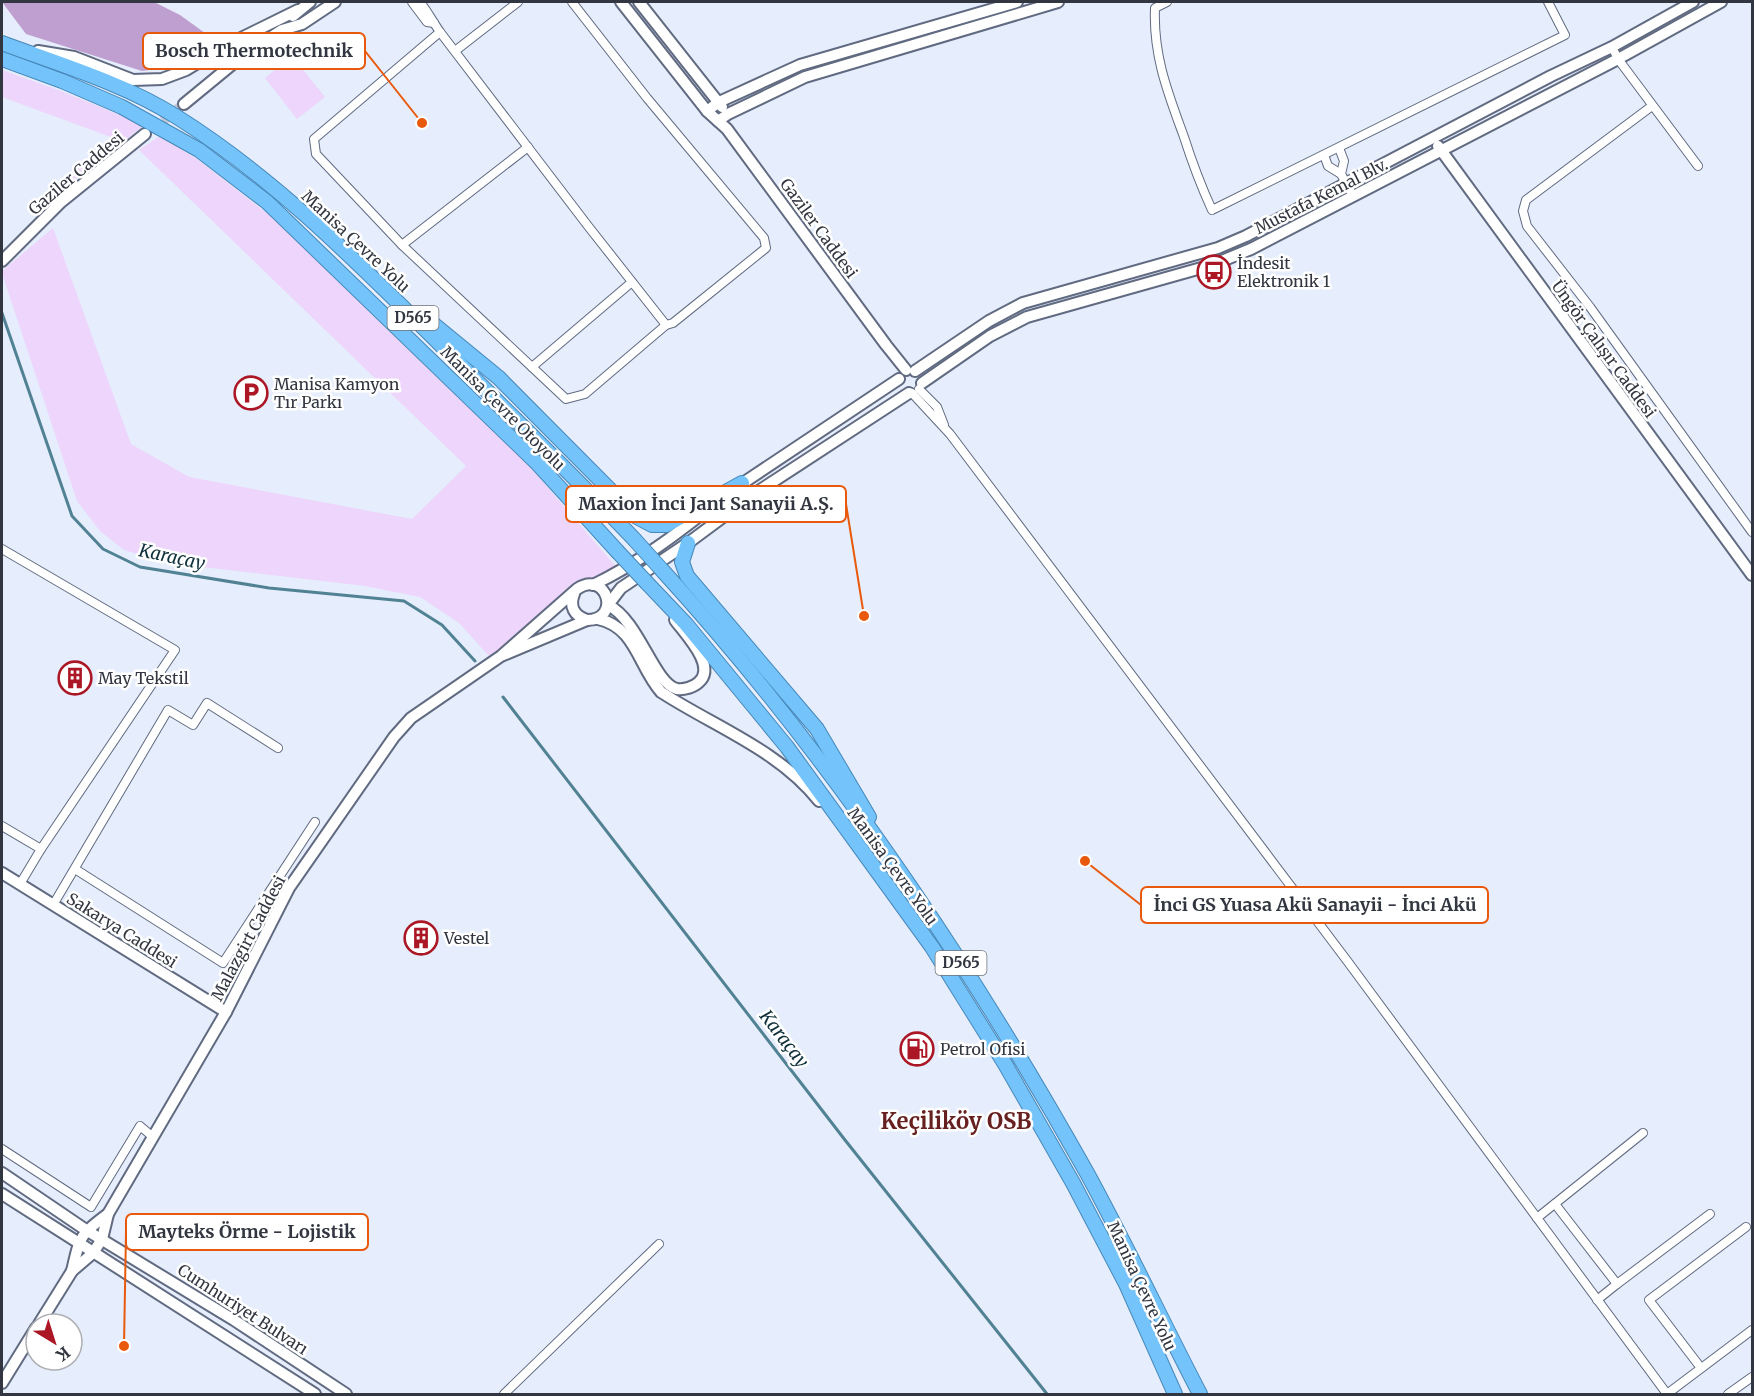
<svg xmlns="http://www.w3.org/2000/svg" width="1754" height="1396" viewBox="0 0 1754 1396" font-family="Merriweather,serif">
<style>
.green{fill:#edd5fb}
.forest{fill:#be9fd0}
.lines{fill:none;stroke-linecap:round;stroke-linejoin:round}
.stream{stroke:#518294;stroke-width:3}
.secondary-tunnel{stroke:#c2c8d7;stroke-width:10;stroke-dasharray:10 5;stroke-linecap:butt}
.minor-casing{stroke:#606a81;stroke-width:10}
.tertiary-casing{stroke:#606a81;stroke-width:14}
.secondary-casing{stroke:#606a81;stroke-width:14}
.trunk-casing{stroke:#4688b9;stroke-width:16}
.minor{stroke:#fff;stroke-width:8}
.tertiary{stroke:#fff;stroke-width:10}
.secondary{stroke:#fff;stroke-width:10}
.trunk{stroke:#74c3fb;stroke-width:14}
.trunk-bridge-casing{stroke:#4688b9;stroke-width:16;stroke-linecap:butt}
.trunk-bridge{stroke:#74c3fb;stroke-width:14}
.labels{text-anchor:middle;stroke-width:5;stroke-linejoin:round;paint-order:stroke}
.shield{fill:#fff;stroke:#707279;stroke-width:1.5}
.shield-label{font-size:15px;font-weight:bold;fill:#323640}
.street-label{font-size:16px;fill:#323640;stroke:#fff}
.poi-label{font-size:16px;fill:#323640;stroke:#fff;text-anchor:start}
.water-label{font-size:18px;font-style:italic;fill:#0f313b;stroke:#fff}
.district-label{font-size:22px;font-weight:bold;fill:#662020;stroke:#fff}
.leader{fill:none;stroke:#e8590c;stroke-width:2}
.callout-dot{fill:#e8590c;stroke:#fff;stroke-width:2}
.callout{fill:#fff;stroke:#e8590c;stroke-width:2}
.callout-label{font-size:18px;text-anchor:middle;font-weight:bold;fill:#323640}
</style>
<rect width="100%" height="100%" fill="#e6edfd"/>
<g class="green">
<polygon points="292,56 325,97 297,119 265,78"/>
<polygon points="2,70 61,91 144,125 62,190 57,190 55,186 116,139 2,97"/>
<polygon points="160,136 197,159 268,214 531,468 618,569 584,580 567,592 531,629 489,656 459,623 420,597 365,586 168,563 124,550 100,531 77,501 2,273 2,271 53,228 131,444 189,477 412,519 466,466 139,150"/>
</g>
<polygon class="forest" points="2,2 154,2 180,15 216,41 178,66 142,71 26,34"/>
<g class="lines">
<g class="stream">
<polyline points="2,313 72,516 103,549 140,567 269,588 404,601 442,625 475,661"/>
<polyline points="503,697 845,1140 1047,1394"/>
</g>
<polyline class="secondary-tunnel" points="151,130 184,104"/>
<g class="minor-casing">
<g id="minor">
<polyline points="412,2 427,22 434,23"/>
<path d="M420,2C428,12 433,22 440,32L588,226L666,325L673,323L766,248L764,238L647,98L572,2"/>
<path d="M1167,2L1155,8C1153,56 1168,93 1184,137C1192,162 1201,186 1212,210L1565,35L1548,2"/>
<polyline points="440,32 314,139 316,154 402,245 528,147"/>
<polyline points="1612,47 1618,59 1698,166"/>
<polyline points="455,51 518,2"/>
<polyline points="1652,106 1526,200 1523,211 1527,226 1590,307 1752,532"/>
<polyline points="1339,148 1344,161 1341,174"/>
<polyline points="1324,155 1328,166 1341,174 1353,196"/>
<polyline points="402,245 566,399 585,394 666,325"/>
<polyline points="532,367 632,282"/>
<polyline points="919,389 937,407 944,425"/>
<polyline points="912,393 950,434 1348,962 1667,1394"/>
<polyline points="2,549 175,650 41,849 20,884"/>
<polyline points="2,826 41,849"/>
<polyline points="75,869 223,963 315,822"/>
<polyline points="53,905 168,710 193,725 207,703 278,748"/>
<polyline points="2,1149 91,1207 140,1126 153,1137"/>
<polyline points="1555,1204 1617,1284 1710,1214"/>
<polyline points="1537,1218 1643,1133"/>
<polyline points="1597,1300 1617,1284"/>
<polyline points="1701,1368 1649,1300 1746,1227"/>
<polyline points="504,1394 659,1244"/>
<polyline points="1667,1394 1752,1330"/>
<polyline points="1728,1394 1752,1377"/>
</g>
</g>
<g class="tertiary-casing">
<g id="tertiary">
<polyline points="621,2 707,111 727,129 886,345 906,370"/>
<polyline points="639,2 722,107"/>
<polyline points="293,16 310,2"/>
<polyline points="38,51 74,57 133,80 162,79 186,70 229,44 298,10"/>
<polyline points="184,104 246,53 282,30 302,24 335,2"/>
<polyline points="707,111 719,102 800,65 1017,2"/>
<polyline points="718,121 728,114 805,77 1058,2"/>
<polyline points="1438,146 1752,575"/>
<polyline points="2,261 61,202 145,134"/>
<polyline points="915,371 989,321 1023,303 1218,248 1246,236 1551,76 1612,47 1693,2"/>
<polyline points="922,383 990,336 1027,317 1212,265 1251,249 1618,59 1721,2"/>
<polyline points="737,487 899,379"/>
<path d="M593,585C639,563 678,533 717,502"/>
<polyline points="608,605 621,588 688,543 754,494 909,393"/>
<polyline points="2,873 226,1012"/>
<polyline points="86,1230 234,1320 346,1394"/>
<polyline points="79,1243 315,1394"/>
</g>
</g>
<g class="secondary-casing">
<g id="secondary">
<path d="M574,594C569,606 574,616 587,620"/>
<path d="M608,605C639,620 654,684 677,689C684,690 694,687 699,682C717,666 685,634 675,620"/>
<path d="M598,619C636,627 638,666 661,692C713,726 779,750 819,801"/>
<polyline points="2,1173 86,1230"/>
<polyline points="2,1194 79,1243"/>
<path d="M72,1271C80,1237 79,1235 108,1214"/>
<path d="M39,1324L72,1271L93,1253L102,1239L108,1214L226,1012L289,888L394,737L411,718L501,656L577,589C607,569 622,620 587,620L501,656"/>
<polyline points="2,1383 36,1328"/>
</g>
</g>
<g class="trunk-casing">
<g id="trunk">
<path d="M2,43C61,65 123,83 177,117C274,178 354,259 435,339C501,406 569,471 634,539"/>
<polyline points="2,59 62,81 122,107 199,150 267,202 538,464 617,551"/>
<polyline points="421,314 499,378 637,517 652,525 666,525 742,483"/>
<polyline points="688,543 682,562 687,576 817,729 869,817"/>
<path d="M662,570C828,752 967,959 1087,1173C1127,1246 1162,1321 1200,1394"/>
<polyline points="647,583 686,624 787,747 932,947 1005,1064 1073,1183 1126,1284 1175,1394"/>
</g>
</g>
<use href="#minor" class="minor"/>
<use href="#tertiary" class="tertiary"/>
<use href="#secondary" class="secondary"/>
<use href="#trunk" class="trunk"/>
<g class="trunk-bridge-casing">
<g id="trunk-bridge">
<polyline points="634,539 662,570"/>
<polyline points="617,551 647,583"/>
</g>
</g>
<use href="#trunk-bridge" class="trunk-bridge"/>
</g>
<defs>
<g id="bus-ring" transform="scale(1.725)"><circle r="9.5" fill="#fff" stroke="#ab1725" stroke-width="1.5"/><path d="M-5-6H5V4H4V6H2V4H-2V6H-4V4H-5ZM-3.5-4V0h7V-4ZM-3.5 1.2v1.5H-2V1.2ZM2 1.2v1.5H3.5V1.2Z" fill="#ab1725"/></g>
<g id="parking-ring" transform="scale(1.725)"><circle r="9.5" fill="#fff" stroke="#ab1725" stroke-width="1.5"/><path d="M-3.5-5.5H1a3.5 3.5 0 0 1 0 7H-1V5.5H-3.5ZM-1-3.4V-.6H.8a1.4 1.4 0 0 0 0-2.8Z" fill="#ab1725"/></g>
<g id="building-ring" transform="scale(1.725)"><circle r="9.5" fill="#fff" stroke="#ab1725" stroke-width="1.5"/><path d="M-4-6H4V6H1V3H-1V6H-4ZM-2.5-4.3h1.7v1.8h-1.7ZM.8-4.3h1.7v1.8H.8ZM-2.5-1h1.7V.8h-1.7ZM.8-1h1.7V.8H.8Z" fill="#ab1725"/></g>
<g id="fuel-ring" transform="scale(1.725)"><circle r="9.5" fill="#fff" stroke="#ab1725" stroke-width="1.5"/><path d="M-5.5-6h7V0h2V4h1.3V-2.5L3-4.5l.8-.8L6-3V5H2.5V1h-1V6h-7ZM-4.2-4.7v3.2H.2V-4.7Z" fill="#ab1725"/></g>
</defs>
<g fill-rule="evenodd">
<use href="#bus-ring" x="1214" y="272"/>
<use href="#parking-ring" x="251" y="393"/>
<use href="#building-ring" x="75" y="678"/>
<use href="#building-ring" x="421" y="938"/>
<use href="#fuel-ring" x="917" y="1049"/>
</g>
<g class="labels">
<g class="shield">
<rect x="387.5" y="306" width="51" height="24" rx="4.5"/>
<rect x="935.5" y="951" width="51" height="24" rx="4.5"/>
</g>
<g class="shield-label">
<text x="413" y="323">D565</text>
<text x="961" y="968">D565</text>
</g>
<g class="street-label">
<text transform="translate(76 173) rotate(-40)" y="6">Gaziler Caddesi</text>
<text transform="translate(1321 196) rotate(-27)" y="6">Mustafa Kemal Blv.</text>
<text transform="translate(819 228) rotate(54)" y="6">Gaziler Caddesi</text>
<text transform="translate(356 241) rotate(43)" y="6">Manisa Çevre Yolu</text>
<text transform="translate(1604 349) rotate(54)" y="6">Üngör Çalışır Caddesi</text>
<text transform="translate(503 408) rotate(45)" y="6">Manisa Çevre Otoyolu</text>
<text transform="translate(893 866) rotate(54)" y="6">Manisa Çevre Yolu</text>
<text transform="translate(122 930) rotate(32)" y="6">Sakarya Caddesi</text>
<text transform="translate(248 938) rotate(-62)" y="6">Malazgirt Caddesi</text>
<text transform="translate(1142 1286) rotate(65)" y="6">Manisa Çevre Yolu</text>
<text transform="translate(243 1309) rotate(33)" y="6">Cumhuriyet Bulvarı</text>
</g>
<g class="poi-label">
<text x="1237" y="269">İndesit<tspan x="1237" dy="18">Elektronik 1</tspan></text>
<text x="274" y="390">Manisa Kamyon<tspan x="274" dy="18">Tır Parkı</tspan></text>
<text x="98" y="684">May Tekstil</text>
<text x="444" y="944">Vestel</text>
<text x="940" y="1055">Petrol Ofisi</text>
</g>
<g class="water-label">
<text transform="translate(172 557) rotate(12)" y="6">Karaçay</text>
<text transform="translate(784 1039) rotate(52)" y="6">Karaçay</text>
</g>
<g class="district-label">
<text x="956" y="1129">Keçiliköy OSB</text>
</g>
</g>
<path class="leader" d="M422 123L365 51M864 616L846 504M1085 861L1141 905M124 1346L126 1232"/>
<g class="callout-dot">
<circle cx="422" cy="123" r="6"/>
<circle cx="864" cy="616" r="6"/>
<circle cx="1085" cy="861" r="6"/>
<circle cx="124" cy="1346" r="6"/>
</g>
<g class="callout">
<rect x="143" y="33" width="222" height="36" rx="6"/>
<rect x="566" y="486" width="280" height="36" rx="6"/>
<rect x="1141" y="887" width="347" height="36" rx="6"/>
<rect x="126" y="1214" width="242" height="36" rx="6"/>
</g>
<g class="callout-label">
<text x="254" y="57">Bosch Thermotechnik</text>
<text x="706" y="510">Maxion İnci Jant Sanayii A.Ş.</text>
<text x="1315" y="911">İnci GS Yuasa Akü Sanayii - İnci Akü</text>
<text x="247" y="1238">Mayteks Örme - Lojistik</text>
</g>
<rect width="1754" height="1396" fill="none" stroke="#323640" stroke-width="6"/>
<g transform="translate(54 1342) rotate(142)"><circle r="28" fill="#ffffff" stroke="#adafb3" stroke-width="1.5"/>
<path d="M0-4.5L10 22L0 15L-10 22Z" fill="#ab1725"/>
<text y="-9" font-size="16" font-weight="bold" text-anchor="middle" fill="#323640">K</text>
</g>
</svg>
